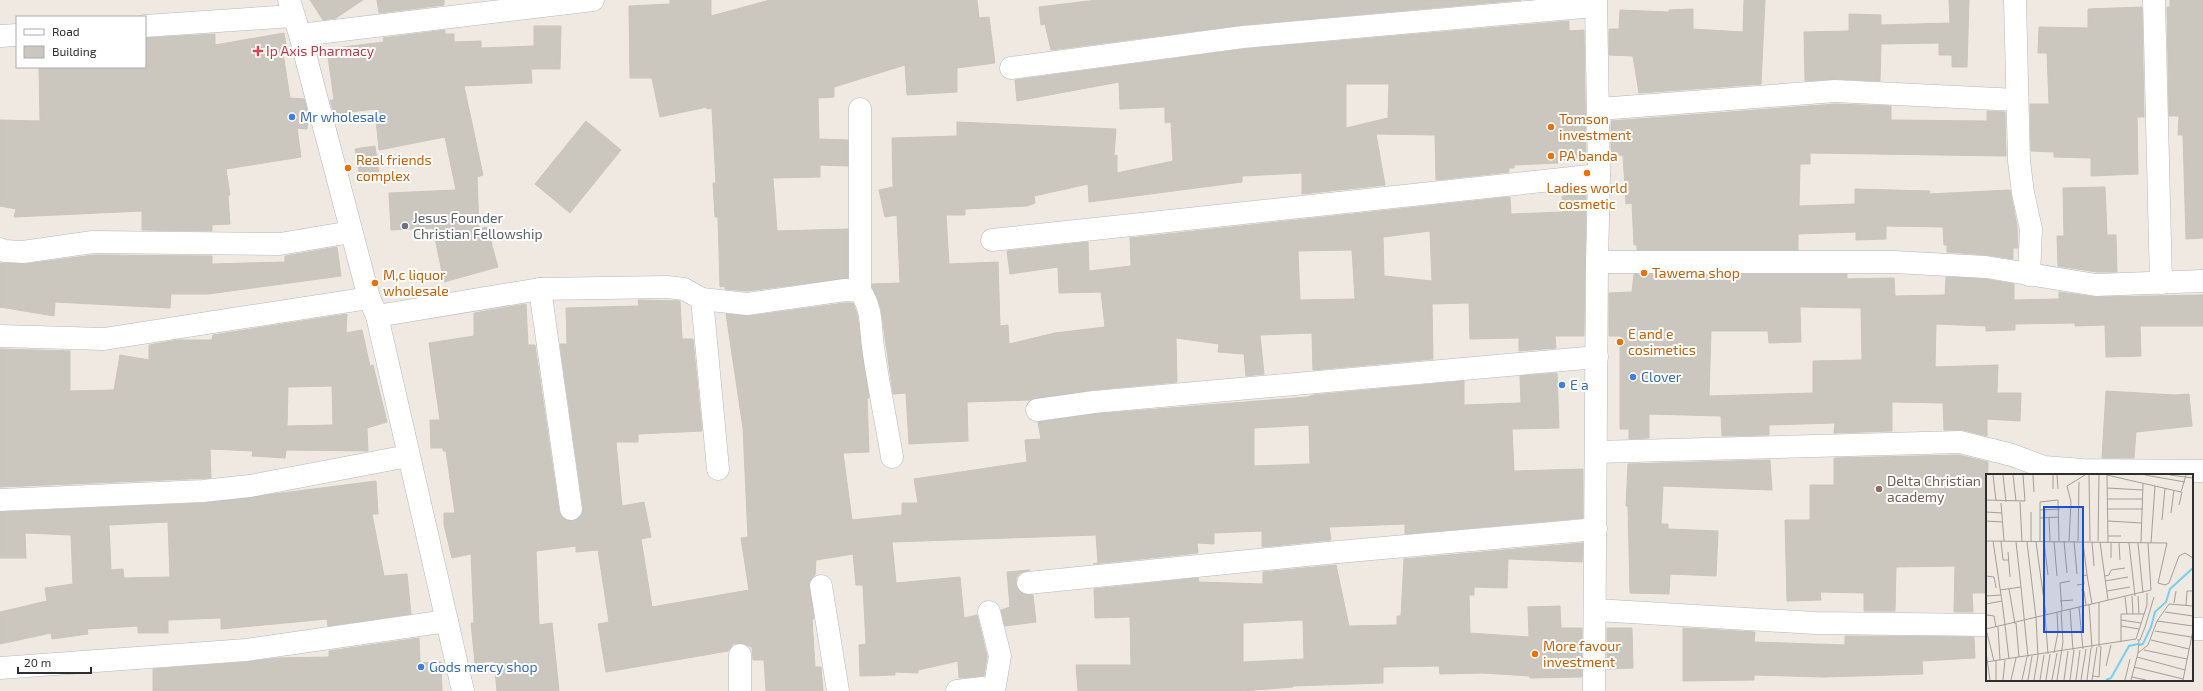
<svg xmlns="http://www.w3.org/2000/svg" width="2203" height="691" viewBox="0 0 2203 691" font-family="'Exo 2',sans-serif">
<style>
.building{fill:#cbc7bf;stroke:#cbc5ba;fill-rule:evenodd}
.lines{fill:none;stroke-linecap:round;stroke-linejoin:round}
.minor-casing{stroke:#b4b7c1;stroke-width:23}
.minor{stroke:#fff;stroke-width:22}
.health-dot{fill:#e0444e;stroke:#fff;stroke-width:1.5}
.shop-dot{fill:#3f7fe0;stroke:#fff;stroke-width:1.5}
.food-dot{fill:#e8710a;stroke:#fff;stroke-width:1.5}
.worship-dot{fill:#6b7280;stroke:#fff;stroke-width:1.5}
.education-dot{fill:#8d6e63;stroke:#fff;stroke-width:1.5}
.labels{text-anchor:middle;stroke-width:4;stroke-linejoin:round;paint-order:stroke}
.health-label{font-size:14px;fill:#be3a42;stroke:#fff;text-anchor:start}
.shop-label{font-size:14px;fill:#366cbe;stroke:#fff;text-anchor:start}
.food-label{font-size:14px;fill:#c56008;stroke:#fff;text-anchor:start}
.worship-label{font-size:14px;fill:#5b616d;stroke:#fff;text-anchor:start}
.education-label{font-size:14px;fill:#785e54;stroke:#fff;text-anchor:start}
.inset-river{fill:none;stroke:#75cff0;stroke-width:2}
.inset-road{fill:none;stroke:#a29e99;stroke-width:1}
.view{fill:#1d4ed8;fill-opacity:0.15;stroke:#1d4ed8;stroke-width:2}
.inset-edge{fill:none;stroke:#2e2e2e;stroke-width:2}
</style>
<rect width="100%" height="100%" fill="#efe9e1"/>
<g class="building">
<polygon points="310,0 363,0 336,18 323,20"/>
<polygon points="377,0 444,0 444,5 379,13"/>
<polygon points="670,0 711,0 711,16 770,0 977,0 979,18 989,17 995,63 957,68 957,92 907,95 905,65 834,87 834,97 818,98 819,139 848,140 848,166 820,165 820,177 773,178 777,231 848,229 848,278 747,291 725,289 725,286 720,287 718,217 715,217 713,183 716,183 712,108 707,109 707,107 660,117 652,78 630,78 629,6 670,4"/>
<polygon points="1097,0 1521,0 1242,25 1051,50 1045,24 1041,25 1039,7"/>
<polygon points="1744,0 1765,0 1761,84 1639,93 1633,56 1609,55 1609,29 1619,29 1620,10 1669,12 1669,10 1693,9 1693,29 1743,32"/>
<polygon points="1949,0 1969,0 1967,67 1952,67 1952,55 1939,55 1939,43 1881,44 1880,81 1836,79 1805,81 1804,32 1849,31 1849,14 1881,15 1881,25 1950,23"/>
<polygon points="2170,0 2203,0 2203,238 2186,239 2183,135 2178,135 2179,116 2169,116 2167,7 2170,7"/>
<polygon points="2142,7 2144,117 2137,117 2138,174 2091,176 2091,158 2054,157 2054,152 2031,151 2030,104 2049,104 2047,53 2038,53 2039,27 2088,28 2088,9"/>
<path d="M1569,21V31L1584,30L1586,158L1558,160V163L1514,165V168H1509V172L1436,180L1435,135L1376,134L1385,185L1302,194V173L1242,176V182L1089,202L1088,184L1034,196L1035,203L1027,206L965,209V215H946L949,264L998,262L1000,326L1008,325L1009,344L1055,333L1105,327L1101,292L1059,293L1058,267L1010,274L1007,251L1088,242L1089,271L1131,266L1130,238L1510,197L1511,214L1563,212L1562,196L1586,195L1584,336H1555L1556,348L1519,351V338L1470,339L1469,303L1432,304L1433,359L1313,370L1312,333L1260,335L1264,374L1246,376L1244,354L1218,352L1219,344L1176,338L1177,382L1092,390L1030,400L967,402L968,441L909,444L906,393L893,394L881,309L872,287V284L900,283L897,215L885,217L879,190L893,187L892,138L957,136V122L1116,129L1114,156L1117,155V173L1173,161L1171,122L1165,123V107L1120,109L1119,82L1017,101L1015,80L1244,49ZM1346,84H1389L1388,118L1346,128ZM1430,231L1432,281L1384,276L1383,237ZM1352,250L1355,299L1300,300L1298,251Z"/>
<polygon points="534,26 561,26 560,69 531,69 532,83 464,86 483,175 477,177 479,229 487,227 498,267 444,282 433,228 391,230 389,193 456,190 445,137 379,150 375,109 334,114 330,100 334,100 327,49 384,42 383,38 445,30 445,34 454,34 454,42 481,41 481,48 534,46"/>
<polygon points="284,33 287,50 283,53 290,98 304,99 309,117 307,129 297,128 301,157 226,169 230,195 228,196 230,224 212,225 212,231 142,230 142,211 14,217 16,209 0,206 0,120 40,121 39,67 145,67 145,38 215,34 215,45"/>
<polygon points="1835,104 1891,106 1891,120 1987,121 1987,111 2005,112 2006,156 1810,153 1810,164 1800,164 1799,206 1855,204 1855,189 1930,191 1929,194 2010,190 2017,226 2018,248 2013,248 2013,259 1987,255 1947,252 1947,245 1944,245 1943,227 1886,226 1886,239 1856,240 1856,232 1798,234 1798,250 1637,250 1637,245 1634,245 1632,203 1626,204 1623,155 1611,156 1611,121"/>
<polygon points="586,121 621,150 570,213 535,184"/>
<polygon points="375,146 379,175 360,178 355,149"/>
<polygon points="2105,187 2107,235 2116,235 2117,272 2097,272 2058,266 2057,236 2064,236 2063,188"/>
<polygon points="337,247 341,276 208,294 171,294 170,308 55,302 54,316 0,307 0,263 25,264 94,255 212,256 212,264 285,262 285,256"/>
<path d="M1634,274H1847V279L1894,278L1895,296L1945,295L1946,277L1985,279L2014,284V300L2059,299V292L2096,297L2203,295V326H2140L2141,356L2106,357L2105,325L2075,326V323L2015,324V330L1986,331V326L1936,324L1935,367L1998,365L1997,393H2021L2020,421L1987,419V436L1963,430H1944L1943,403L1892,402V431L1834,433L1835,423L1769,425V435L1722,436L1721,416L1649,414V438L1629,439V429H1620V336H1609V293L1632,292ZM1800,307L1861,308L1862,360L1813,361V393L1709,396L1711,331H1768L1769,343L1801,342Z"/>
<path d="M638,300L680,301L682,339H693L702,431L638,434V442H616L622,506L644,502L651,537L641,539L652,607L749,590L741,538L748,537L743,428L726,314L749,316L845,303H853L857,314L869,398H867L869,452L843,453L852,520L902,515V503H918L914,479L1027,462L1025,440L1041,439L1038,422L1095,414L1308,397L1313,395L1464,381V405L1521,403L1520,376L1557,373L1559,428L1512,429L1514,471L1583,469V518L1405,534V524L1329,527L1331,540L1262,547V531L1214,533V544L1197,543L1198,553L1093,564L1098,563L1096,535L892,542L896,583L960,577L964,618L977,615L987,656L984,676L959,678L958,661L918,670V673L895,672V675L860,676L859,645L866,644L863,585H856L853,554L816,560L815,575L809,582L814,619H812L815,667H821L823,691H766L764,660H753L752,647L740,643L733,644L728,651L606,672L598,624L609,622L598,550L576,552V546L536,551L539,625L552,623L559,691H497L494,661L475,663L471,623H474L471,554L452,558L444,525V513H455L446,451H443V448H431L430,420H440L429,343L474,336V313L526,304L528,345H535L559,511L561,516L566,520L573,521L582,514L583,507L560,344H567L566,308L639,306ZM1309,425L1310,464L1254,466V428Z"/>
<path d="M347,314L346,333L362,330L370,366L373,365L387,422L367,428L368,451L286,450L285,458L252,456L253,451L210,449L211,478L0,487V349L70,351V391L114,390L120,355L149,360V345L178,340H212L213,335ZM332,386L333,425L287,426L288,387Z"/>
<polygon points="2106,391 2174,395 2189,394 2192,426 2136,432 2134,458 2102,458"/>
<polygon points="1959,455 1988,462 1985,593 1972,593 1973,612 1954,612 1955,566 1896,567 1895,611 1864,611 1864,593 1820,592 1821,600 1787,601 1785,520 1810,520 1810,485 1834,485 1834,458"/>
<polygon points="1770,460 1772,490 1663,486 1661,524 1668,524 1668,529 1718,531 1716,576 1670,574 1669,594 1630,593 1628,506 1626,506 1628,464"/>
<path d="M376,481L378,514H372L384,576L407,574L411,614L328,626L327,619L221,629V618L168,620V633H138V626L87,629L88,634L52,639L51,633L0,644V612L47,601L45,588L73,584L71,535L25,533L26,558H0V512L204,503ZM168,522L170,577L124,578L123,569L111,570L109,525Z"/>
<path d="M1583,543L1582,562L1508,559L1507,588L1474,587V595H1469L1470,633L1529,637L1528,607L1560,606L1561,628H1582V677L1530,678V676L1482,673L1440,674L1439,666L1383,667V683L1293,686V687L1242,691H1078L1076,665H1131L1130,617L1095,618L1094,589L1198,578L1199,582L1263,584V572L1336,565L1349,626L1397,625V616H1401L1404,559ZM1303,620L1304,659L1243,662V623Z"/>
<polygon points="1030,570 1020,573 1016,578 1016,585 1023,594 1033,595 1036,622 1005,626 1001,610 1010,607 1007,572"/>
<polygon points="1607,628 1632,628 1633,668 1607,669"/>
<polygon points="1683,628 1755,632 1754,642 1845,645 1845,636 1974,637 1975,658 1922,661 1923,674 1823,677 1754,675 1754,680 1683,681"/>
<polygon points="419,638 420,663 441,662 442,691 153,691 153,669 247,662 277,658 329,657 329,651"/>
</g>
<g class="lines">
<g class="minor-casing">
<g id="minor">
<polyline points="289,0 300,35 369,298 377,316 463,691"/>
<polyline points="2015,0 2019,161 2023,193 2031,229 2029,275"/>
<polyline points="2154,0 2161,283"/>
<polyline points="145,26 293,16"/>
<polyline points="300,35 593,0"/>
<polyline points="0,36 17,35"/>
<polyline points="1011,68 1243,37 1595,6"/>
<polyline points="860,109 860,291"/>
<polyline points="1599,109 1835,91 2017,100"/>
<polyline points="992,240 1599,175"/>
<polyline points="0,249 4,251 23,252 93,242 280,244 351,232"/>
<polyline points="1597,262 1894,262 1986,267 2096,285 2203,281"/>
<polyline points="540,289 571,509"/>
<polyline points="702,299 718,469"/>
<path d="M377,316L540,289L667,287L684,289L702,299L747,304L845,290L860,291C873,309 870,327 873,347C878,384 886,420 892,457"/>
<polyline points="0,336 104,339 369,298"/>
<polyline points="1037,410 1094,402 1597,357"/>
<polyline points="1597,452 1960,442 2012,455 2044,467 2082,470 2203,471"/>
<polyline points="0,500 203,491 250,486 408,456"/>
<polyline points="1028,583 1327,553 1596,529"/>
<polyline points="821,586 838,691"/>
<polyline points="1596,610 1815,623 1987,625"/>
<polyline points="989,612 1000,656 994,691"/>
<polyline points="2192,629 2203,629"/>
<polyline points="0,668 246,650 447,621"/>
<polyline points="740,691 740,655"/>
<polyline points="957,691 982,688 989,691"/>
<polyline points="1594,691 1597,262 1599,175 1596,0"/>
</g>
</g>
<use href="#minor" class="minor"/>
</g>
<path class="health-dot" d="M256 45h4v4h4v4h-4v4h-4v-4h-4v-4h4z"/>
<g class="shop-dot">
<circle cx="292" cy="117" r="4"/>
<circle cx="1633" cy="377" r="4"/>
<circle cx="1562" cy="385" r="4"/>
<circle cx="421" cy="667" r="4"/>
</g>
<g class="food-dot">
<circle cx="1551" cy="127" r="4"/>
<circle cx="1551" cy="156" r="4"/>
<circle cx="348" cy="168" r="4"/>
<circle cx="1587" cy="173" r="4"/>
<circle cx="1644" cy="273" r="4"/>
<circle cx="375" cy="283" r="4"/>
<circle cx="1620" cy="342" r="4"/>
<circle cx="1535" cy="654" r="4"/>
</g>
<circle class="worship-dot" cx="405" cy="226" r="4"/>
<circle class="education-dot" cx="1879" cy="489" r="4"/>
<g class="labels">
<g class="health-label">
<text x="266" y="56">Ip Axis Pharmacy</text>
</g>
<g class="shop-label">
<text x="300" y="122">Mr wholesale</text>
<text x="1641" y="382">Clover</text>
<text x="1570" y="390">E a</text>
<text x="429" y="672">Gods mercy shop</text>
</g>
<g class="food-label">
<text x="1559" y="124">Tomson<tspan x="1559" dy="16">investment</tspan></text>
<text x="1559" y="161">PA banda</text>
<text x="356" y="165">Real friends<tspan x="356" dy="16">complex</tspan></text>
<text x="1587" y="193" text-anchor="middle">Ladies world<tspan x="1587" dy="16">cosmetic</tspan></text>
<text x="1652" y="278">Tawema shop</text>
<text x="383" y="280">M,c liquor<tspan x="383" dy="16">wholesale</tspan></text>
<text x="1628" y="339">E and e<tspan x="1628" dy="16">cosimetics</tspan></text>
<text x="1543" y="651">More favour<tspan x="1543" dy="16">investment</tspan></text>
</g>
<g class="worship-label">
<text x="413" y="223">Jesus Founder<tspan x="413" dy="16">Christian Fellowship</tspan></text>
</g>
<g class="education-label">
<text x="1887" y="486">Delta Christian<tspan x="1887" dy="16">academy</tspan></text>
</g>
</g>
<g transform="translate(1986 474)">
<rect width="207" height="207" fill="#efe9e1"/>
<path class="inset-river" d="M153,171L157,170L165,153L169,138L180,128L184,115L207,94M120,206L125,204L143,172L152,170"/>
<path class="inset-road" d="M7,1L10,27M17,1L20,28M27,1L30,27M47,1L48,18M67,1V15M71,1L72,15M103,1L104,67M159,1L199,8M184,1L207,4M121,14L157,16M122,25H156M0,26L39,27L37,1M34,28L36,68M15,29L18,67M193,31L196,18M122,35H157M54,36L74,35M0,38L16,39M45,38V67M185,39L188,16M54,44L73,43M63,44L64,67M176,46L179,14M0,47L17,48M122,47L156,49M122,62H135M0,67L181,69L172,109L179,111L183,109L193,82L199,79L207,84M15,67L17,86H23M54,67V28L72,26L73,67M68,67L71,102M78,67L81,99M83,67L85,28L81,12L99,1M88,67L91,100M92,67L93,8M112,67L113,1M30,68L35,113M41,68L50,144M50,68L60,141M58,68L62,101M97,68L101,101M106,68L108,92M114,68L122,126M122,68L121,1L195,18L200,1M155,68L157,10M125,69V84M133,69L134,86M143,69L149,122M152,69L157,119M165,69L169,12M22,78L24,103M0,102L8,103L10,114M119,102L123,101L125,96L139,94M119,107L142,103M91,111L98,110L97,102L101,101L106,130M23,115L29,150M14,116L35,113L42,183M95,116L98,117L100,131M121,117L144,113M0,122L15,121L7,67M146,122L147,140M152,122L153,140M139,123L141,140M16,127L23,185M74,127L87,126M113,128V173M188,129L190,117M0,130L16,127L15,121M103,130L106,174M200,131L201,117H207M93,133L97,175M84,135L87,176M76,137L74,109L84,107M179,138L207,142M1,141L8,142L10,153M59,141L62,180M135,146L155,149M171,147L207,152M30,149L33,183M135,152L153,155M12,153L14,186M0,155L165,116L162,69M0,155L8,187M169,157L205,163M151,166H154L159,153L168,123M165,166L203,175M135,168V140H158M158,176L201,185M0,178L4,206M68,179L72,158L71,138M152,179L153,166M151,183L199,196M10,187V206M0,188L150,165L161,131V119M120,192L125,171M148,193L197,205M107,202L113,203L115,172M146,203L160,206M17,206L19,186M25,206L30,184M36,206L41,183M42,206L46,182M48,206L52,182L50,144M54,206L58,181M60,206L64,180M66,206L71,179M71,206L77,168L75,137M78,206L82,177M84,206L88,176M90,206L94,176M95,206L100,175M101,206L105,174M106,206L111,173M139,206L144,185M145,206L152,179L162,171L171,147L183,130L207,132M197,206L207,156"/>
<path class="view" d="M58,33H97V158H58Z"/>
<rect width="207" height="207" class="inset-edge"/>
</g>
<rect x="16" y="16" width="130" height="52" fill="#ffffff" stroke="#ababab"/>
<rect x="24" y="29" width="20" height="6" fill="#ffffff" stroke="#ababab"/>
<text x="52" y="36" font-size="12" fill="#2e2e2e">Road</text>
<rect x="24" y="46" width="20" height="12" fill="#cbc7bf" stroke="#ababab"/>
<text x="52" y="56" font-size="12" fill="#2e2e2e">Building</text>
<path d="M18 667v6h73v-6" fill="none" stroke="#2e2e2e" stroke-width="2"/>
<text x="24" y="667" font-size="12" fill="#2e2e2e" stroke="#ffffff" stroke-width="3" paint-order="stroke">20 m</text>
</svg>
